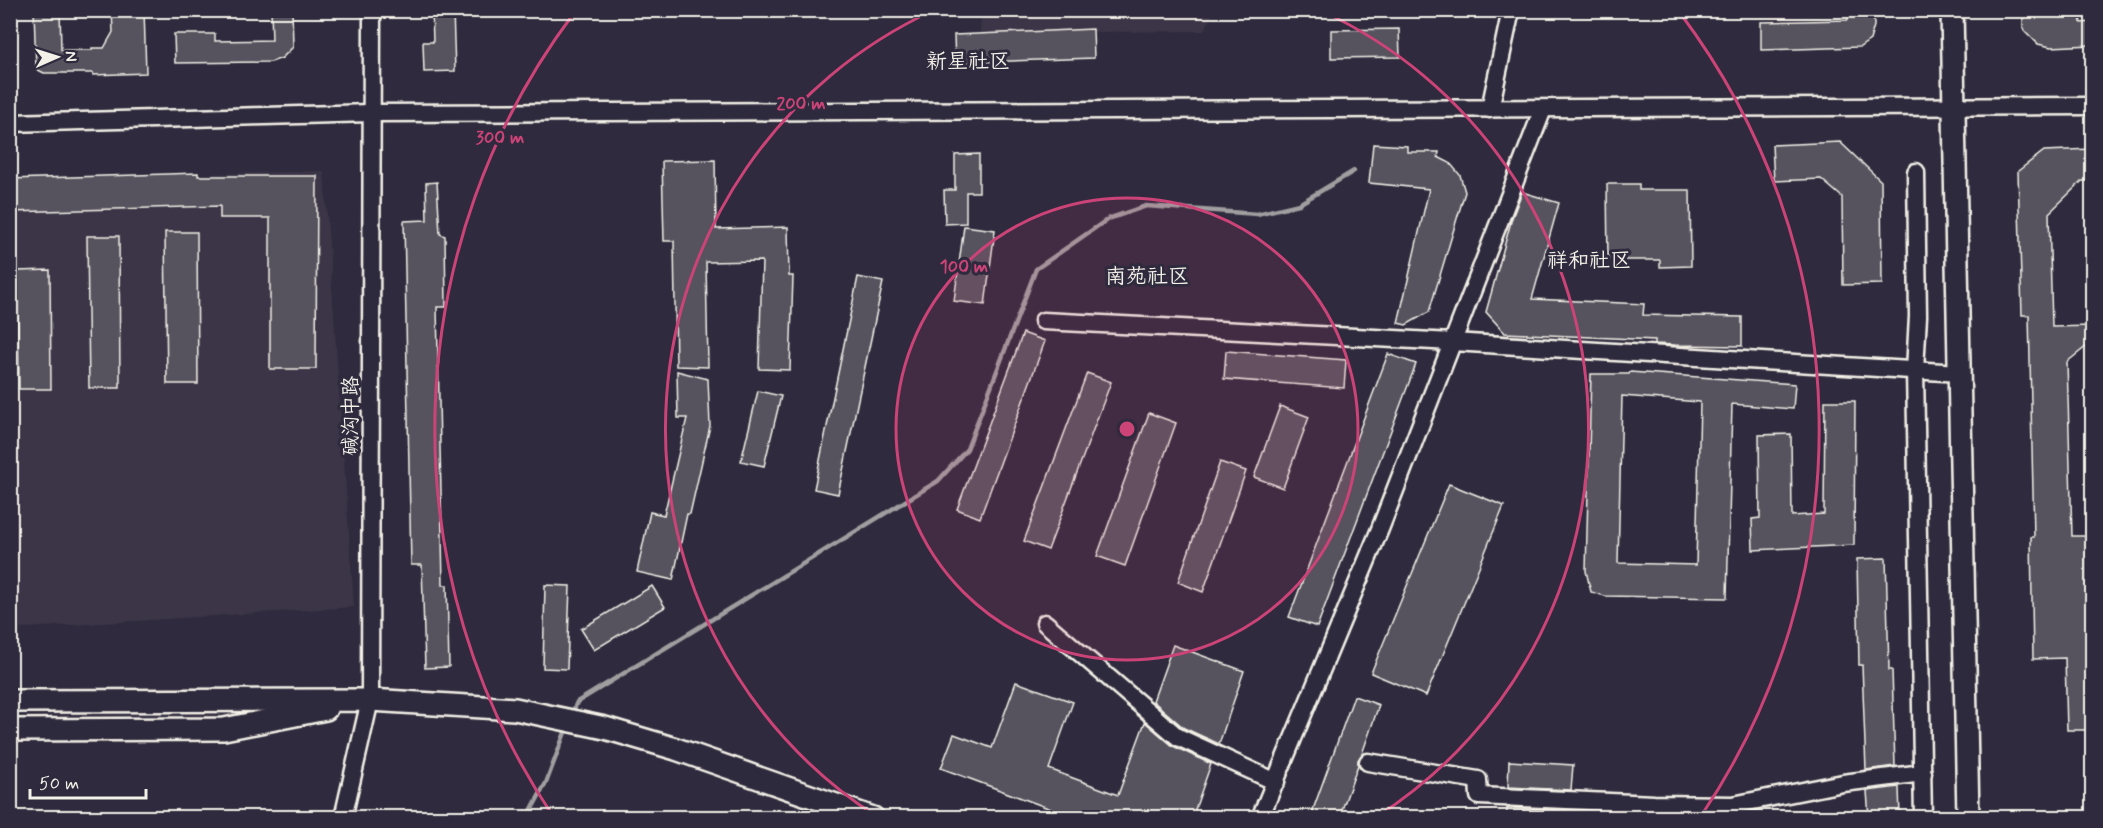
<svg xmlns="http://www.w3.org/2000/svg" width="2103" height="828" viewBox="0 0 2103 828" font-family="Mynerve,'LXGW WenKai TC',sans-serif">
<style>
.built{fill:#3b3647}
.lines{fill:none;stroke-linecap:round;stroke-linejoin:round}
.stream{stroke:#a19ea0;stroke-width:4.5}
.building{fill:#56525f;stroke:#f4f1e8;stroke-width:1.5;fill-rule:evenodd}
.minor-casing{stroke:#f4f1e8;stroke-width:21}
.major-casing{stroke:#f4f1e8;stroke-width:26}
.minor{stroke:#2f2a3d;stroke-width:16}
.major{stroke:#2f2a3d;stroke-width:21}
.ring{fill:none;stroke:#cc4377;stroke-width:3}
.labels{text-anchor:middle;stroke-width:6;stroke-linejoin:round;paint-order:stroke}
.street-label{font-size:20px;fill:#f4f1e8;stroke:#2f2a3d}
.neighbourhood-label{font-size:21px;fill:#f4f1e8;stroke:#2f2a3d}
.centre{fill:#cc4377;stroke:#2f2a3d;stroke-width:3}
.ring-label{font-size:18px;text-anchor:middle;font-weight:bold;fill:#cc4377;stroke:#2f2a3d;stroke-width:6;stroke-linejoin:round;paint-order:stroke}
</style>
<rect width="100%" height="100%" fill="#2f2a3d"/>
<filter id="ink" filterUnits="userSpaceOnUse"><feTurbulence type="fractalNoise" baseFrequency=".0167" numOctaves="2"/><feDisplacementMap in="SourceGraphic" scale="12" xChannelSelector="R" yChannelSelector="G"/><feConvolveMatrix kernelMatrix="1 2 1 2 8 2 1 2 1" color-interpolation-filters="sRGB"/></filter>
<g filter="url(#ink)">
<g class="built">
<polygon points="981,11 1214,11 1204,31 980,33"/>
<polygon points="324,171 354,607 11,629 11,179"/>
</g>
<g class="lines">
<g class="stream">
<polyline points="1407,12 1407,10"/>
<polyline points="571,716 577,702 938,481 967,449 1036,269 1108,219 1146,206 1257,214 1299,204 1354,171"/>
<polyline points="527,818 546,783 567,727"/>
</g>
</g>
<g class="building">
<polygon points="34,10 60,10 61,50 92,50 92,48 104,48 113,32 112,10 144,10 146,73 93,75 93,73 44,73 36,69"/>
<polygon points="271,10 292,10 293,47 282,58 271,62 175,63 174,34 215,34 215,41 272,40"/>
<polygon points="432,10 453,10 455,71 424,72 423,42 433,42"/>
<polygon points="1848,10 1874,10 1874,26 1870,40 1860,47 1761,50 1761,22 1848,20"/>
<polygon points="2023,10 2062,10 2065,15 2080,14 2081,23 2092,22 2092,45 2051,47 2038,44 2023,29"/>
<polygon points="1093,29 1094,58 955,63 954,35"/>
<polygon points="1399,29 1400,57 1331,58 1331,30"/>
<polygon points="1840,142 1881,181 1882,284 1843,285 1842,197 1821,179 1774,181 1772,145"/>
<polygon points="1373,144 1407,146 1407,152 1439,152 1438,157 1450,163 1460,175 1465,192 1429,312 1406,325 1398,323 1429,189 1369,183"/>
<polygon points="2092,149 2092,181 2082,181 2049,213 2052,327 2092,326 2092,346 2087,346 2067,362 2072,536 2092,536 2092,730 2067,730 2065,658 2033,659 2031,537 2034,537 2029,315 2022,315 2018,171 2044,151"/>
<polygon points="979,154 979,192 966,192 966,223 945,224 944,190 955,190 955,155"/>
<polygon points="715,160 716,229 788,227 789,276 793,276 790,370 759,369 762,261 706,262 708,367 676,366 674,241 664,241 662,161"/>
<polygon points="198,173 198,176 317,176 316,369 270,369 270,218 220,218 220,206 10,212 10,179"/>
<polygon points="437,182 440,234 445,236 446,307 437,307 443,585 447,585 449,667 425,668 422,565 411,565 404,221 427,220 426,183"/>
<polygon points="1607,184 1639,184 1639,190 1690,190 1691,266 1660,267 1660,260 1608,260"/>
<polygon points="1522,192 1559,203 1532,299 1644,304 1643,315 1742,317 1742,346 1675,345 1655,344 1655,340 1505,333 1486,312 1512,218"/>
<polygon points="964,226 995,230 985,305 954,301"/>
<polygon points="165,232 197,232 198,384 167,384"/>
<polygon points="87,236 119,236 120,388 89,388"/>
<polygon points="50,270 51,389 19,389 17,271"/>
<polygon points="858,277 883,282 838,494 814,489"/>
<polygon points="1023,333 1045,341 980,518 957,509"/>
<polygon points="1226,351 1346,360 1344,388 1224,379"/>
<polygon points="1388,354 1416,364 1317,627 1289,617"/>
<polygon points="677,371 708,379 710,426 690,514 687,514 673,580 637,572 650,512 664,515 687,418 678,418"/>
<path d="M1630,372L1795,384L1793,409L1732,404L1727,598L1605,596L1591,592L1586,571L1591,374H1629ZM1622,396L1700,402L1696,565L1618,563Z"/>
<polygon points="1087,373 1111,382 1048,550 1024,541"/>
<polygon points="758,391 781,396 764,466 741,461"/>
<polygon points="1825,401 1855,401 1854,545 1753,550 1752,519 1760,518 1759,435 1791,434 1792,516 1824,514"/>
<polygon points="1280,406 1309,417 1283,488 1254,477"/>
<polygon points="1149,413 1176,423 1125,566 1097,556"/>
<polygon points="1220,462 1246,471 1203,592 1178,582"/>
<polygon points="1449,484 1504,506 1426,696 1371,673"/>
<polygon points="1886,558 1889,670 1892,670 1895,766 1866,770 1862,665 1859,665 1857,559"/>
<polygon points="545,585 570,586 567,669 543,668"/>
<polygon points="652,586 665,607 594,650 581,629"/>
<polygon points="1173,645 1244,671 1219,744 1184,728 1153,701"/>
<polygon points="1016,682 1073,702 1049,769 1118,795 1145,722 1173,746 1211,764 1192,818 1075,818 941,768 954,734 992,748"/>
<polygon points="1354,696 1379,705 1362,754 1358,760 1358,765 1339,818 1310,818"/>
<polygon points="1509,761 1573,765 1571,790 1508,787"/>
<polygon points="1899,787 1900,818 1869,818 1867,791"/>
<polygon points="1507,808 1570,811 1569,818 1506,818"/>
</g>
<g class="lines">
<g class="minor-casing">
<g id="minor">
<polyline points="1490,109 1511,10"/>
<polyline points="10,123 371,113 2092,106"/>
<polyline points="1916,172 1918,316 1915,370 1923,818"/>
<polyline points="1043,321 1453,342 1960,373"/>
<polyline points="1045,623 1178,737 1276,782"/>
<polyline points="1368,762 1478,780 1479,796 1654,804 1733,805 1843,783 1923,773"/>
<polyline points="343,818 370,700 372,10"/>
<polyline points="1260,818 1380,529 1543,109"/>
</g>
</g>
<g class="major-casing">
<g id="major">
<polyline points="1952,10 1968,818"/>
<polyline points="10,701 370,700 515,709 605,728 676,749 873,818"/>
<polyline points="10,730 224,729 326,709"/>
</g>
</g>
<use href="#minor" class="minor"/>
<use href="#major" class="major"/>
</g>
</g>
<circle cx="1127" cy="429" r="231" fill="#cc4377" fill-opacity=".12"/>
<g class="ring">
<circle cx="1127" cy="429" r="231"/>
<path d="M876 816A461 461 0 0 1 932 11M1322 11A461 461 0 0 1 1378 816"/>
<path d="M553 816A692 692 0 0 1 574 13M1680 13A692 692 0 0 1 1701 816"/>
</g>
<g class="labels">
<g class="street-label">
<text transform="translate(350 416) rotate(-90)" y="7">碱沟中路</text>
</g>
<g class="neighbourhood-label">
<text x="968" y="68">新星社区</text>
<text x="1589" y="267">祥和社区</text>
<text x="1147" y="283">南苑社区</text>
</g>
</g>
<circle cx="1127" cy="429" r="9" class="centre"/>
<g class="ring-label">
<text x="801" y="109">200 m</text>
<text x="500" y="143">300 m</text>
<text x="964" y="272">100 m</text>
</g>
<rect width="2103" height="828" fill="none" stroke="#2f2a3d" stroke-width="36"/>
<rect x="18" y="18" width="2067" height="792" fill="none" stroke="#f4f1e8" stroke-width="2" filter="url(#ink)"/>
<g transform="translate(57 57) rotate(87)" stroke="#2f2a3d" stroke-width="4.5" paint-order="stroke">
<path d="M0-4.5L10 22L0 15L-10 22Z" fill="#f4f1e8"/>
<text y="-9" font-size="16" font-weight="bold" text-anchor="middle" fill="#f4f1e8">N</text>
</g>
<path d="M30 789v9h116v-9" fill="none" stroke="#f4f1e8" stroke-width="3"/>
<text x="39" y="789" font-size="18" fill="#f4f1e8" stroke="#2f2a3d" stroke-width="4.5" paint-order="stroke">50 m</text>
</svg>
